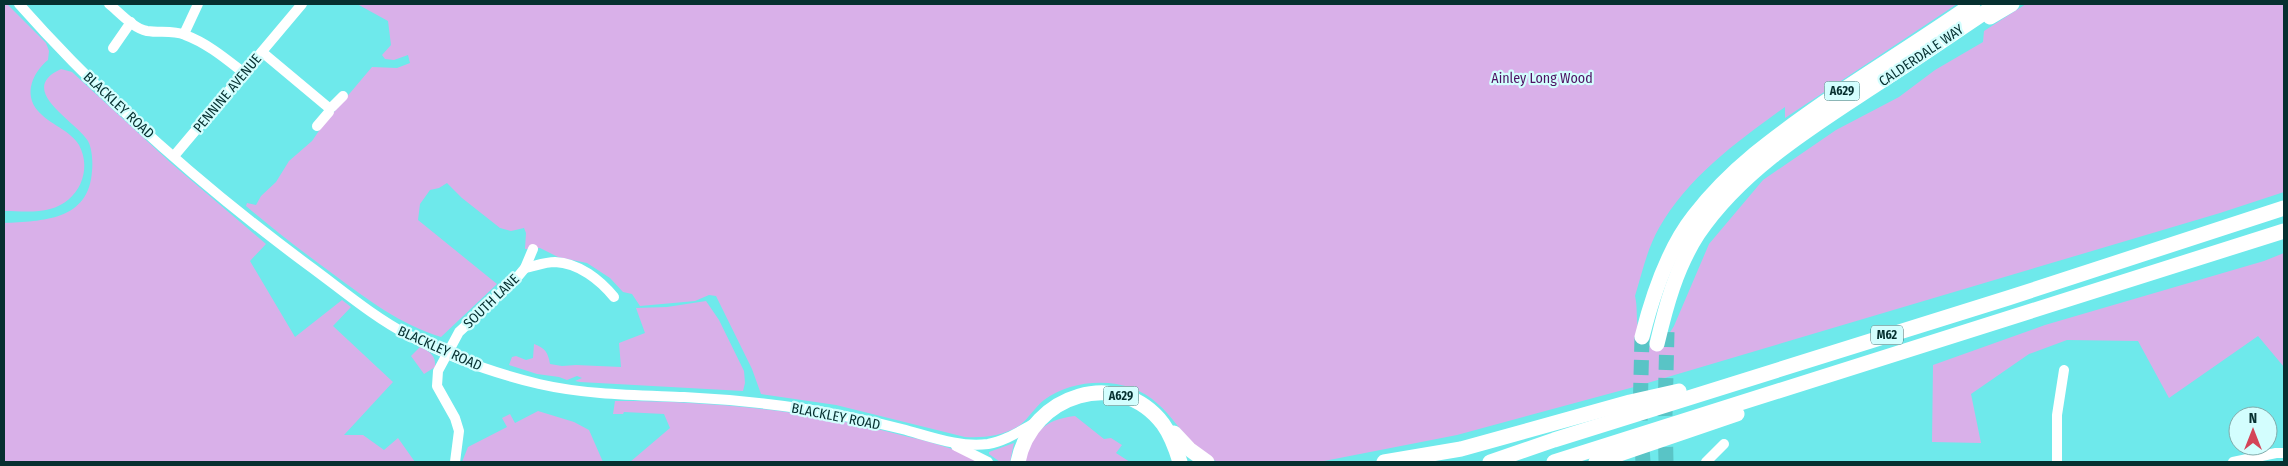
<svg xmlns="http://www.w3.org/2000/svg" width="2288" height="466" viewBox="0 0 2288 466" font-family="'Fira Sans Condensed',sans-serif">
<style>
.green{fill:#d9b0e9}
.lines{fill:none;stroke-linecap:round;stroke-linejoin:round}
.highway-tunnel{stroke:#59c4c6;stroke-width:15;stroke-dasharray:15 8;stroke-linecap:butt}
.minor{stroke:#fff;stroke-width:10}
.highway{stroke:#fff;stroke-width:15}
.labels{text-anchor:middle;stroke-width:4.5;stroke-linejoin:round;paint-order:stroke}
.shield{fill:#d3fefe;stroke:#446e6e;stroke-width:1}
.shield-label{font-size:12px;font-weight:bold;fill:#063030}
.street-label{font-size:14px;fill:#063030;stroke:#d3fefe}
.park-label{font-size:14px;fill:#4d1161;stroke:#d3fefe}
</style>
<rect width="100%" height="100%" fill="#6ee9eb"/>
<g class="green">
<path d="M4,4H7L46,43L49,51L48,60C33,72 23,94 38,111C49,124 70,130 79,145C93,171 78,202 50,209C36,213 19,211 4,211Z"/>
<path d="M357,4H1957L1785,118V107C1738,141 1689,176 1659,228C1647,249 1642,273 1635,296C1639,311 1633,333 1647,346L1652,347L1659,344L1669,334L1674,326L1709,244L1763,180L1836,130L1899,97L1935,70L1983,42L1984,31L2026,4H2284V192L2220,213L1634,387L1457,435L1319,462H1218C1182,446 1173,403 1132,388C1104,378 1068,382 1044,400C1035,407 1029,418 1020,425C1003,436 984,438 965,437L836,405L761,394L752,369L716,296L709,295L695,301L640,306L632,294L623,292L610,278L587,263L558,257L540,248L525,249L526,233L524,228L511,231L500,228L462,198L447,183L439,188L430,190L420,204L418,220L497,284L441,337C401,325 367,299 333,274C303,252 274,230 246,206L247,203L256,205L261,196L276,182L289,161L312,141L323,125L372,67L397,68L410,63L408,55L394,60L385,59L382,55L391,45L388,21Z"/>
<path d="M61,69L72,72L172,164L266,244L250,261L295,337L342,300L351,307L333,326L393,382L344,435H363L384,450L398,438L415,462H4V223C42,221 89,221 92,171C93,162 92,148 88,141C76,121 15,90 61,69Z"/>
<polygon points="2284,253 2284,367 2258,336 2169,398 2138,341 2067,340 2029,354 1971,394 1981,443 1932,442 1933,365 2045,325 2264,261"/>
<path d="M706,301L719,320L744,371L745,383L743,391L580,382L575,381L582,378L577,376L567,380L559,377L537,374L509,365L512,357L516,356L526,360L533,358L534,344C545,348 548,352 550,364L562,366L576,365L621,367L619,343L645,333L636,308L667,307Z"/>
<path d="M420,347C430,352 436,355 435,367L424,374L411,356Z"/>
<path d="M615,401C710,401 804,410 897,434C926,441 956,448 983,462H630L670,428L664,414L624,412L623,414H613Z"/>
<polygon points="538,411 574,422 589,430 603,462 462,462 468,447 507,427 502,418 510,414 515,423"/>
<path d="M1075,416L1104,439L1111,438L1122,445L1116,453L1130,462H1024C1034,433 1042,420 1075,416Z"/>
<polygon points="1014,443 1010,462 1000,462 989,454 989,452"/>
</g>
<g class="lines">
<g class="highway-tunnel">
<polyline points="1642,337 1640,416 1643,462"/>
<polyline points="1666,462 1665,415 1667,332"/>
</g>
<g class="minor">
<path d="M19,4C105,101 204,188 308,265C341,289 372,316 408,335C448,357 494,373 539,384C587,395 635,395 684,397C724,399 765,403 805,409C838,414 870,421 902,429C929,436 959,448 988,444C1005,441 1020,431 1035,423"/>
<path d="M109,4C120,13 133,28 147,31C160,33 173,30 185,35C207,43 226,59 244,73"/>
<polyline points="184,34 198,4"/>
<polyline points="113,48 131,22"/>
<polyline points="262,52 329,108"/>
<polyline points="317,126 329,112 329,108 332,107 343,96"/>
<polyline points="174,156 302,4"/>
<path d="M525,268C535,266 545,262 555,262C579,263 600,280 614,297"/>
<polyline points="956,446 988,462"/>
<polyline points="455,462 459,431 455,418 437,386 438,371 459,332 515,280 525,268 533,249"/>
<polyline points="1706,462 1724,444"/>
<polyline points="2057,462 2057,415 2064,370"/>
<polyline points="2233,462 2276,453 2284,453"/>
</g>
<g class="highway">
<polyline points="1990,17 2012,4"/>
<path d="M1642,337C1652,297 1668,249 1694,216C1730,169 1776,136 1825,102C1874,69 1924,38 1973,4"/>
<path d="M1657,344C1666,306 1676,268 1698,234C1742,169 1813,126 1877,84C1918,58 1957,31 1997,4"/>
<polyline points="1174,433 1189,449 1207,462"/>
<path d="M1018,462C1031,395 1119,366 1163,424C1171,435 1176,449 1180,462"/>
<polyline points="1384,462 1461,449 1630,402 1679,391"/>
<polyline points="1490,462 1554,440 2008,298 2284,208"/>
<polyline points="1554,462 2284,231"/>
<polyline points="1596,462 1737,414"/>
</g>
</g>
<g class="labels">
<g class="shield">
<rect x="1824.5" y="81.5" width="35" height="19" rx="4"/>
<rect x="1871" y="325.5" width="32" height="19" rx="4"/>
<rect x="1103.5" y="386.5" width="35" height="19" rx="4"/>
</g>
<g class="shield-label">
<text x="1842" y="95">A629</text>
<text x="1887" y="339">M62</text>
<text x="1121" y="400">A629</text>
</g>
<g class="street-label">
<text transform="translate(1921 55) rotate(-34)" y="5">CALDERDALE WAY</text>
<text transform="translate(227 93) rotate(-50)" y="5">PENNINE AVENUE</text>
<text transform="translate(119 105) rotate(43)" y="5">BLACKLEY ROAD</text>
<text transform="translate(491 301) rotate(-44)" y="5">SOUTH LANE</text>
<text transform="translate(440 348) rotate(24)" y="5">BLACKLEY ROAD</text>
<text transform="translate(836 416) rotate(11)" y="5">BLACKLEY ROAD</text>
</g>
<g class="park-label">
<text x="1542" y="83">Ainley Long Wood</text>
</g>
</g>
<rect width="2288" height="466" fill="none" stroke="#063030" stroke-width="10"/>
<g transform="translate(2253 431)"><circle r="24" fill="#d3fefe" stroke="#81acac"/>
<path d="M0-4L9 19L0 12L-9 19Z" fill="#d44458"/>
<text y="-8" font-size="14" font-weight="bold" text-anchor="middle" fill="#063030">N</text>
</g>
</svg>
